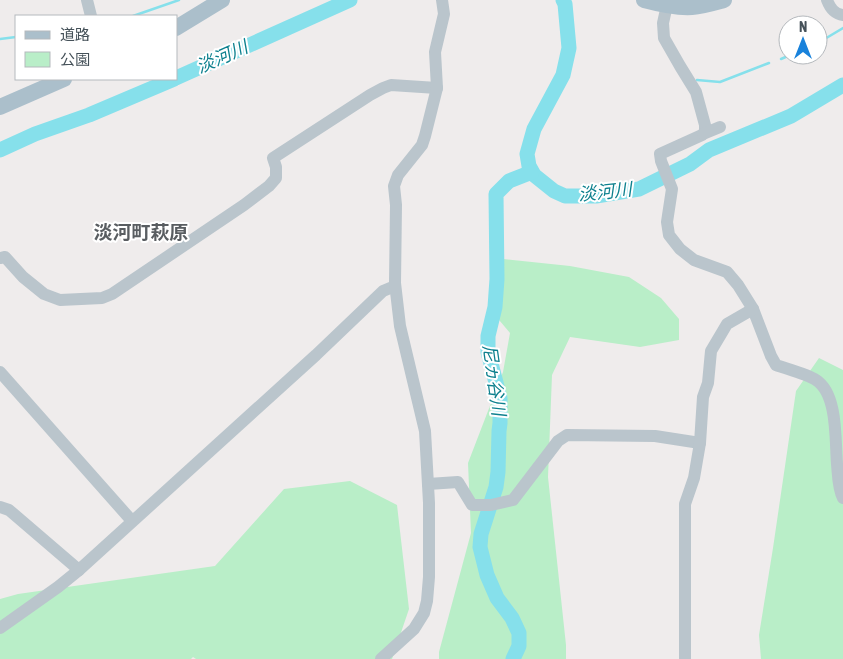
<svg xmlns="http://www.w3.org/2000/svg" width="843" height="659" viewBox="0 0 843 659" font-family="'Asap Condensed','Noto Sans JP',sans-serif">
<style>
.green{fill:#b9eec8}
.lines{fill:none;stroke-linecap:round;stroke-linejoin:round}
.stream{stroke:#86e0eb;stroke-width:2.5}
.river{stroke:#86e0eb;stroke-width:15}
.minor{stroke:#bac5cc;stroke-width:12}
.major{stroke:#abbfcb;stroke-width:16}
.labels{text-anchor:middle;stroke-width:4;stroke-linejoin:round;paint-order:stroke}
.water-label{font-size:18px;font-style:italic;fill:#0d808e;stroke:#fff}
.quarter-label{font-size:19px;font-weight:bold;fill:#595d61;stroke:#fff}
</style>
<rect width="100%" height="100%" fill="#efecec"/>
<g class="green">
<polygon points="503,259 570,266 629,277 661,298 679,319 679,340 640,347 570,337 552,375 548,477 566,645 566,659 439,659 439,652 471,533 468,463 503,372 510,333 489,308"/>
<polygon points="819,358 843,370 843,659 761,659 759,635 773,548 796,391"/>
<polygon points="350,481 397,505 409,609 392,659 196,659 193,657 191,659 0,659 0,599 18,594 215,566 284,489"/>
</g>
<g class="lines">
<g class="stream">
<polyline points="133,16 179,0"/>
<polyline points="0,39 16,37"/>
<polyline points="823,40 843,28"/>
<polyline points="781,59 788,56"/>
<polyline points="697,80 720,82 769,63"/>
</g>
<g class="river">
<polyline points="563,0 565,4 569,48 563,75 534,129 527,154 529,166 534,175 554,191 565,196 596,196 639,189 690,164 709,150 791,116 843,85"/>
<polyline points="176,78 350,0"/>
<polyline points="0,150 35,134 89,115 174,79"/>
<polyline points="513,659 519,646 519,633 512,618 497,598 487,575 480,547 481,534 496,487 498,472 499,431 500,423 500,398 488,352 488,336 495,307 497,279 496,194 509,181 532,172"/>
</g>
<g class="minor">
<polyline points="87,0 91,16"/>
<path d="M827,0C830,8 834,14 843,15"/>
<path d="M667,5L663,23L664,38L680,66L696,92L705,125V132L702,135L660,154L661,161L672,189L667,222L669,235L680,249L694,260L727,272L738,285L753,309L771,356L776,365C787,369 807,374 816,380C838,394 835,440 837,464C838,475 838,489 843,498"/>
<polyline points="703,134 720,127"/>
<polyline points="0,258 5,257 23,277 44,294 60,300 102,298 112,294 244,205 269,186 276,178 276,167 273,158 370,95 383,88 391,85 437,88"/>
<polyline points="0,372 132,521"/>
<polyline points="428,484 458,482 472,505 491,505 513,500 558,441 567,435 655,436 700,443"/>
<polyline points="0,507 9,510 79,570"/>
<polyline points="0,628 58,587 79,570 316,355 383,291 395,286"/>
<polyline points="381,659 414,629 424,613 427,601 429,577 429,503 425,431 400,326 395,283 396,205 394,186 398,175 422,145 425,136 437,88 435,52 444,14 442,0"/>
<polyline points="685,659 685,504 694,478 700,443 703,397 708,383 711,351 727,324 753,309"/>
</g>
<g class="major">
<path d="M644,0C659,4 676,8 692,7C703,6 713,3 724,0"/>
<polyline points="176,28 222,0"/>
<polyline points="0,107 64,79"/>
</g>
</g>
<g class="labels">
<g class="water-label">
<text transform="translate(222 57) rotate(-24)" y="6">淡河川</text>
<text transform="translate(605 192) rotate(-6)" y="6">淡河川</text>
<text transform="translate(494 380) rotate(82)" y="6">尼ヵ谷川</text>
</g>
<g class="quarter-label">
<text x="141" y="239">淡河町萩原</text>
</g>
</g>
<rect x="15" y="15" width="162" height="65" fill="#ffffff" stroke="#b5b9bd"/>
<rect x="25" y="31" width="25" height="8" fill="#abbfcb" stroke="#b5b9bd"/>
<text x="60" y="40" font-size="15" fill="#455159">道路</text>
<rect x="25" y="52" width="25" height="15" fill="#b9eec8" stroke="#b5b9bd"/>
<text x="60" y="65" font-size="15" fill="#455159">公園</text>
<g transform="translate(803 40)"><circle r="24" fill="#ffffff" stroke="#b5b9bd"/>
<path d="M0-4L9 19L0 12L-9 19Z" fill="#1982db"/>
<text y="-8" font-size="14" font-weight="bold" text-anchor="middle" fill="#455159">N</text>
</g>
</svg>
